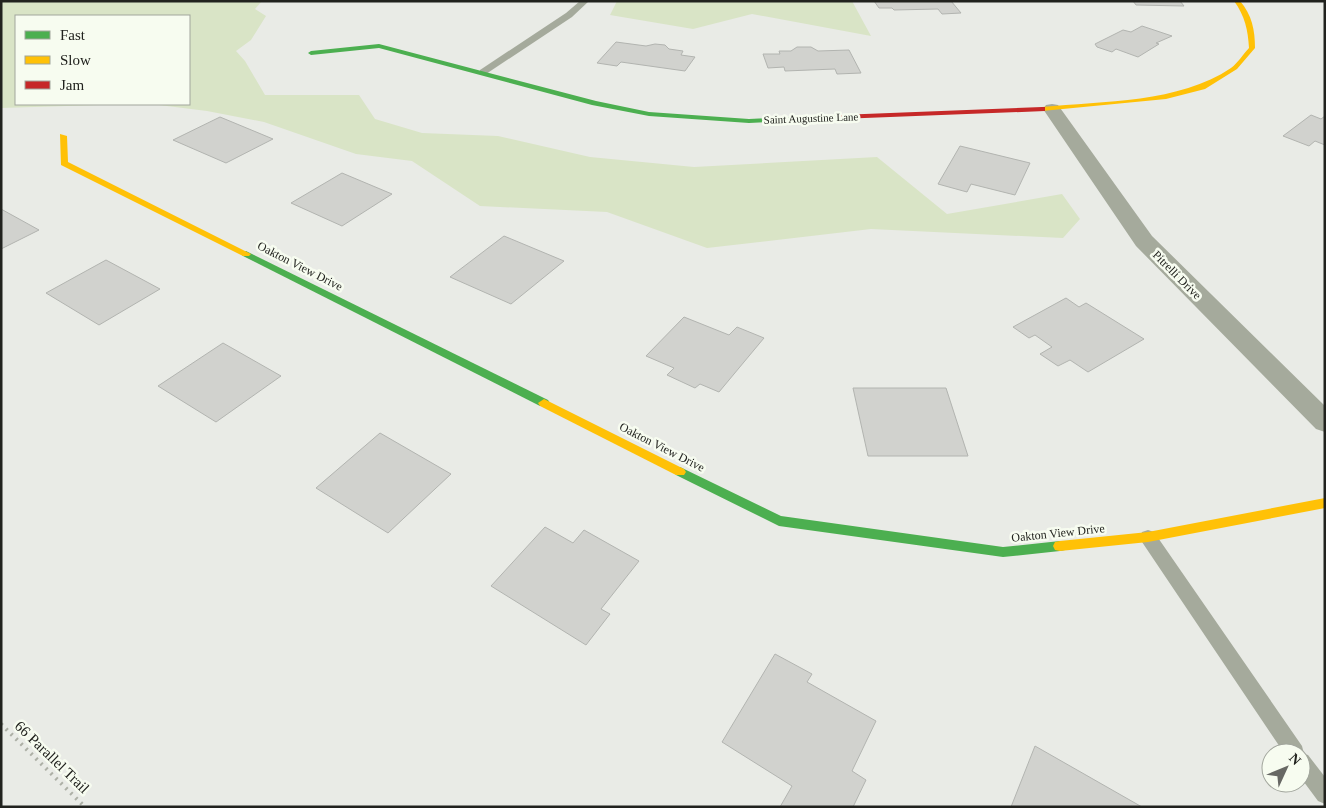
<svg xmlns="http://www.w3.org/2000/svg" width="1326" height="808" viewBox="0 0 1326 808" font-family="Georgia,serif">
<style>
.green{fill:#d9e4c6}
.building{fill:#d1d2ce;stroke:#b2b4b0}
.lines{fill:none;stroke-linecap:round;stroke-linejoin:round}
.path{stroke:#adb0a6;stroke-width:4;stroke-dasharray:2 5;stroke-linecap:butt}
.lane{fill:#a5aa9c;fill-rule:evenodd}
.street{fill:#a5aa9c;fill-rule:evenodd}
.fast{fill:#4caf50;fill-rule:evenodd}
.slow{fill:#ffc107;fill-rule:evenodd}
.jam{fill:#c62828;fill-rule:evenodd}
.labels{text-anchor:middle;stroke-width:5;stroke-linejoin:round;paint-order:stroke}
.far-street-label{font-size:11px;fill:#21221e;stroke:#f7fcf0}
.street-label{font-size:12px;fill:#21221e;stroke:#f7fcf0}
.near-street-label{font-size:15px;fill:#21221e;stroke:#f7fcf0}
</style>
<rect width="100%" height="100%" fill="#e9ebe6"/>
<g class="green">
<polygon points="1,1 262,1 255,9 266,16 251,40 236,51 245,61 265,95 359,95 375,119 422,133 498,136 590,157 694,167 877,157 947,214 1062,194 1080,219 1063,238 871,229 707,248 607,212 480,206 412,161 356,154 264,122 207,111 151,104 189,104 189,16 16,16 16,104 132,104 1,108"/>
<polygon points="617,1 852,1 871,36 752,14 693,29 610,15"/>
</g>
<g class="building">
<polygon points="874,1 951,1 961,13 942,14 938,9 894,10 892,8 879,8"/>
<polygon points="1133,1 1180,1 1184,6 1136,5"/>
<polygon points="1142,26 1172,36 1156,43 1159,44 1138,57 1116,49 1112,52 1097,47 1095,44 1123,30 1131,32"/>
<polygon points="616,42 646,46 655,44 665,45 669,49 683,51 681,55 695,57 685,71 621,62 617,66 597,63"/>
<polygon points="797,47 811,47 818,51 849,50 861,73 837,74 835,69 785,71 784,67 768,68 763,54 780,54 779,51 791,51"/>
<polygon points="1311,115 1321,119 1325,116 1325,145 1315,141 1309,146 1283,136"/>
<polygon points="220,117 273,139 226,163 173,140"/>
<polygon points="960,146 1030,163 1015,195 971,184 967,192 938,184"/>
<polygon points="342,173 392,194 342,226 291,203"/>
<polygon points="1,209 39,230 1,249"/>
<polygon points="504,236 564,261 511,304 450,277"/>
<polygon points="106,260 160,289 99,325 46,293"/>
<polygon points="1066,298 1079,307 1086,303 1144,339 1088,372 1070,360 1058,366 1040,354 1052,347 1035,335 1029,338 1013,327"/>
<polygon points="684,317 729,335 737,327 764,338 719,392 700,384 695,388 667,375 674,368 646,356"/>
<polygon points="223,343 281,376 216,422 158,386"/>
<polygon points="853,388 946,388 968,456 868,456"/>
<polygon points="380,433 451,474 388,533 316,488"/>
<polygon points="545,527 573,543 584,530 639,561 601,609 610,614 586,645 491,586"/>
<polygon points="775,654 812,674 807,682 876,721 852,771 866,780 853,807 780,807 792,786 722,742"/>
<polygon points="1035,746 1142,807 1011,807"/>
</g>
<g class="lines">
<polyline class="path" points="1,724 85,807"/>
<g class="lane">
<polygon points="580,1 589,1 572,17 486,74 480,74 480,70 566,13"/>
<polygon points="1148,530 1154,532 1302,746 1304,754 1308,755 1325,777 1325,804 1318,801 1301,778 1301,753 1284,753 1142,542 1140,537 1142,532"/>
</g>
<polygon class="street" points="1052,104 1058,105 1152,236 1325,406 1325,432 1316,429 1136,246 1043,109 1046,105"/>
<g class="fast">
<polygon points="379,44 596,101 649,112 749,119 839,115 843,117 839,119 749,123 649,116 592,105 379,48 311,55 308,53 311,51"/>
<polygon points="246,251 548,400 550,403 548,406 540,406 243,256 241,254"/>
<polygon points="680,467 781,516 1003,547 1060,541 1065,542 1067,546 1065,550 1060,551 1003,557 779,526 676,475 674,472 676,469"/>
</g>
<g class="slow">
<path d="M1234,1H1240C1252,15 1255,30 1255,48L1237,69L1205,89L1166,99L1042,111L1038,109L1042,107C1104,101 1179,103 1231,68C1238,63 1243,54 1249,48C1248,30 1245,16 1234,1Z"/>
<polygon points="60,134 67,136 68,162 251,254 249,256 243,256 61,165"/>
<polygon points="544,399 684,469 686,472 684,475 676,475 540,406 538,403"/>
<polygon points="1325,498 1325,508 1148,542 1060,551 1055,550 1053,546 1055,542 1060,541 1148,532"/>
</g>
<polygon class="jam" points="1042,107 1045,107 1045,111 839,119 835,117 839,115"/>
</g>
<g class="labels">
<g class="far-street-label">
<text transform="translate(811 118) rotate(-2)" y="4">Saint Augustine Lane</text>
</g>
<g class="street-label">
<text transform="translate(300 266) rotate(27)" y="4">Oakton View Drive</text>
<text transform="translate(1177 275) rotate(45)" y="4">Pitrelli Drive</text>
<text transform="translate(662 447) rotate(27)" y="4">Oakton View Drive</text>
<text transform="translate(1058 533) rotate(-6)" y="4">Oakton View Drive</text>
</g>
<g class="near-street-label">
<text transform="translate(52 757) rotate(44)" y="5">66 Parallel Trail</text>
</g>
</g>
<rect width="1326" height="808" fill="none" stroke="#21221e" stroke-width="5"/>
<rect x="15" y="15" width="175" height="90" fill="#f7fcf0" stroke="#a1a59c"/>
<rect x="25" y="31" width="25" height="8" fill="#4caf50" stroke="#a1a59c"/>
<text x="60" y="40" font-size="15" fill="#21221e">Fast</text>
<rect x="25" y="56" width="25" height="8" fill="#ffc107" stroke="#a1a59c"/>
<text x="60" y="65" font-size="15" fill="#21221e">Slow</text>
<rect x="25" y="81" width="25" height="8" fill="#c62828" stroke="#a1a59c"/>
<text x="60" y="90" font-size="15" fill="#21221e">Jam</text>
<g transform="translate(1286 768) rotate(46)"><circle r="24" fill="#f7fcf0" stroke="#a1a59c"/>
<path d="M0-4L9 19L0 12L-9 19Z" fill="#676864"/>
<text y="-8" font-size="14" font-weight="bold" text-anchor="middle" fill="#21221e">N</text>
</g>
</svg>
